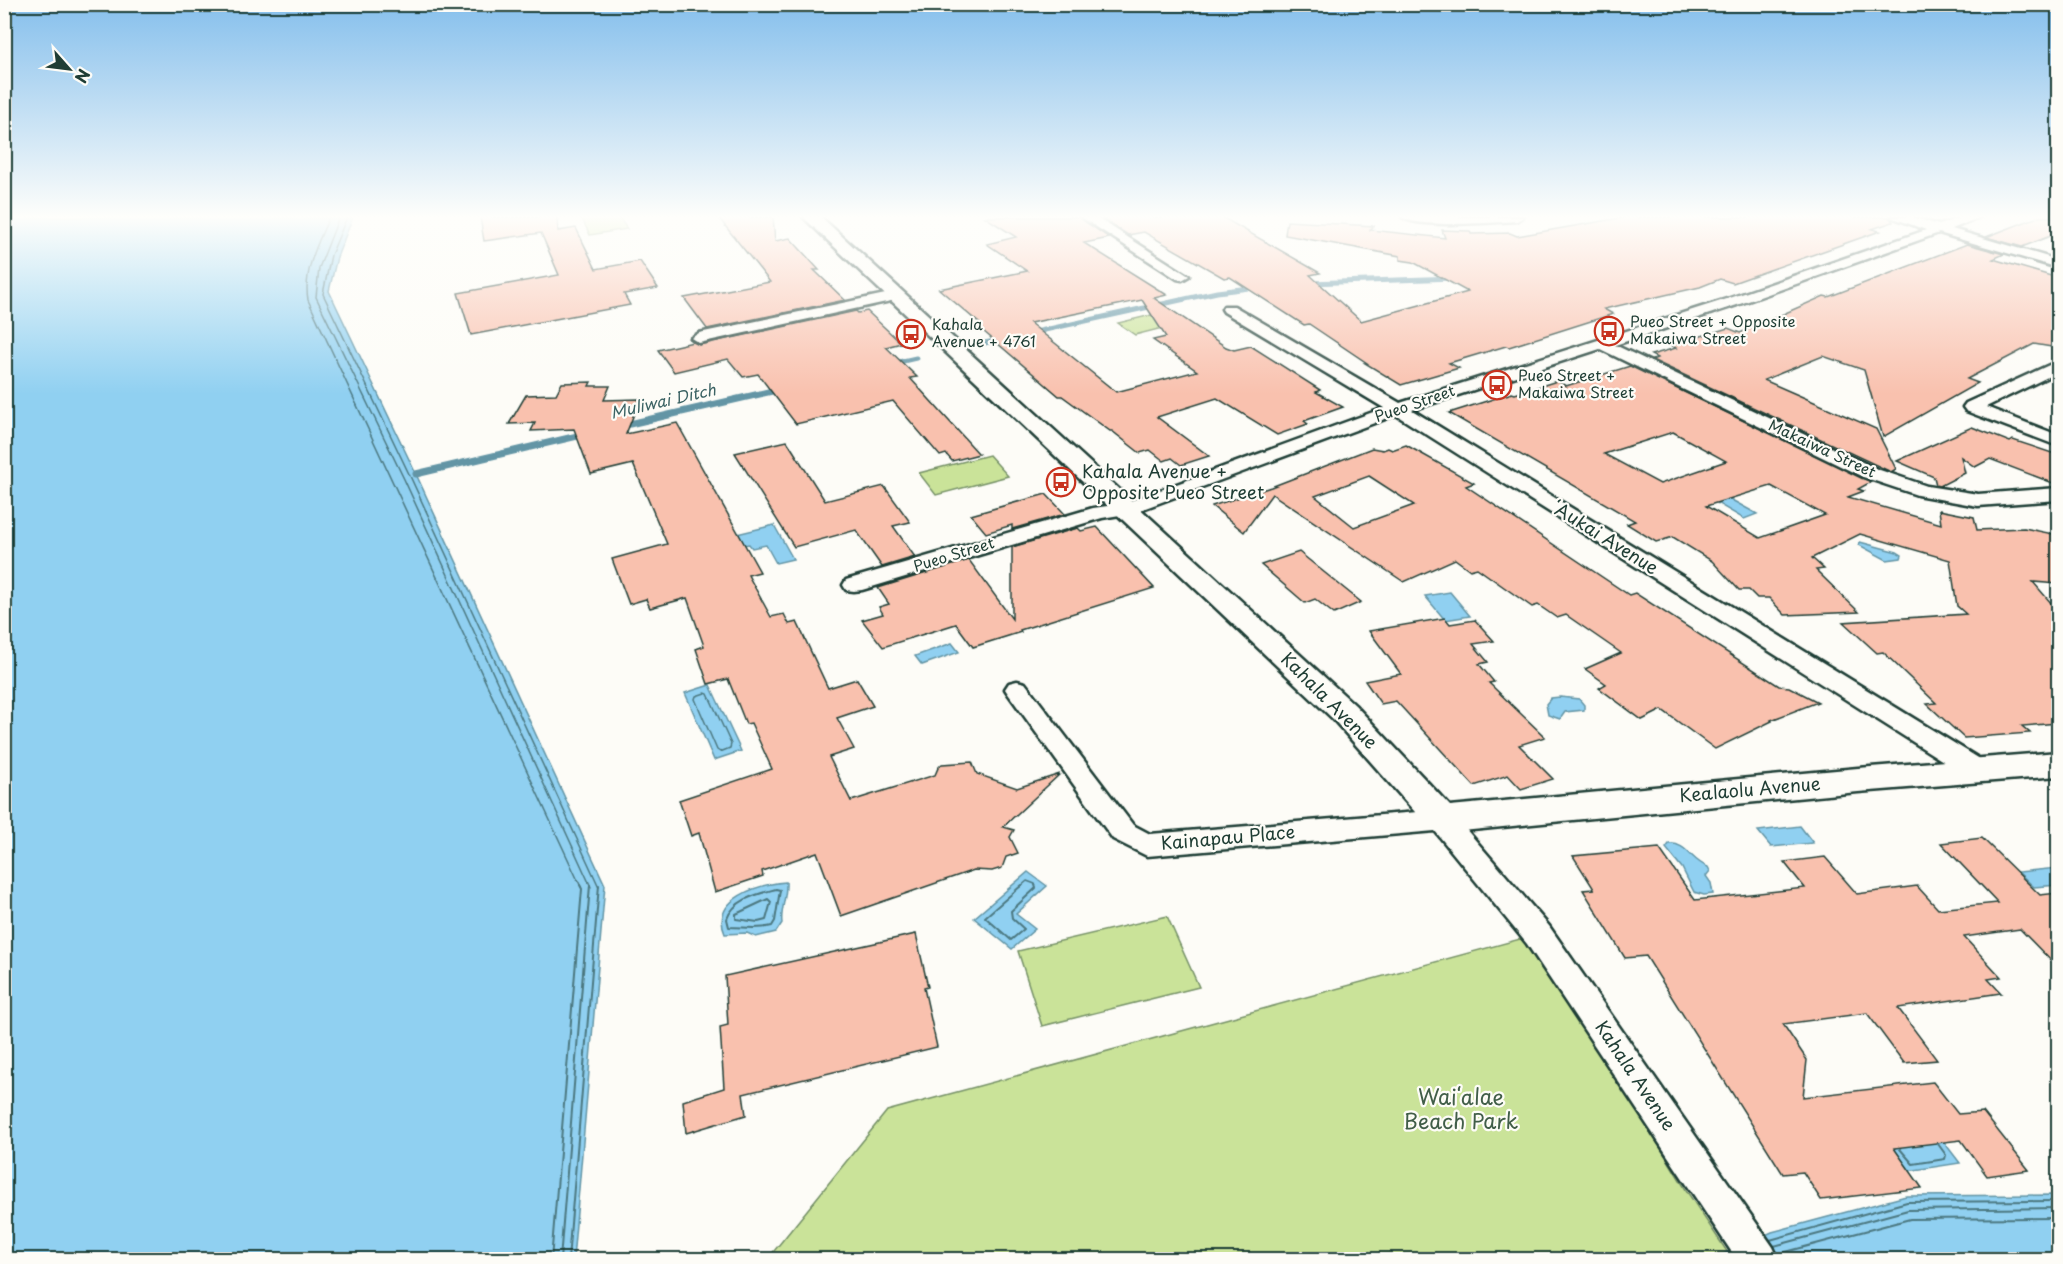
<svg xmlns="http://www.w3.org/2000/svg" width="2063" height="1264" viewBox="0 0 2063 1264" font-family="'Playpen Sans',sans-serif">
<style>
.green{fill:#cae399;stroke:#749066;stroke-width:1.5}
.water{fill:#90d0f1;stroke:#6395a5;stroke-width:1.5}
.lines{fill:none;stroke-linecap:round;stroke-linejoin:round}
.shore-far1{stroke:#4c7880;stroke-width:1.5}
.shore{stroke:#4c7880;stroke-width:2}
.stream-far1{stroke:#6395a5;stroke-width:5}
.stream{stroke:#6395a5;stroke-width:7}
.building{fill:#f9c1ae;stroke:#1f3d34;stroke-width:1.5;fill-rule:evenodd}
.minor-casing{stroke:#1f3d34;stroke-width:5}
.tertiary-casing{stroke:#1f3d34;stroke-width:5}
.minor{fill:#fdfcf7;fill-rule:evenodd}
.tertiary{fill:#fdfcf7;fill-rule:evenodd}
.labels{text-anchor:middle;stroke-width:4.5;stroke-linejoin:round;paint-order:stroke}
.far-poi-label{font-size:15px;fill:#1f3d34;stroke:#fdfcf7;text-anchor:start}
.far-street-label{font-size:15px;fill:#1f3d34;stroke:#fdfcf7}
.far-water-label{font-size:16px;font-style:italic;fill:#3b6263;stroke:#fdfcf7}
.poi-label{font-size:18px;fill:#1f3d34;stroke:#fdfcf7;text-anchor:start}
.street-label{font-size:18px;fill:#1f3d34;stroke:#fdfcf7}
.near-park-label{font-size:21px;fill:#415e48;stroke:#fdfcf7}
</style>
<rect width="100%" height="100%" fill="#fdfcf7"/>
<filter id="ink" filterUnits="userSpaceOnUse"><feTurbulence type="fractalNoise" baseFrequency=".0167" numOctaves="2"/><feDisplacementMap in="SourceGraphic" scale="12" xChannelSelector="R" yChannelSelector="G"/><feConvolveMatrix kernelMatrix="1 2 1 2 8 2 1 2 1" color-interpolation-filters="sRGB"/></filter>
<g filter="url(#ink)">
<g class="green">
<polygon points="581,217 619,217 627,229 590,235"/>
<polygon points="1168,311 1186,322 1135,335 1118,323"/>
<polygon points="989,455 1008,476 936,495 919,473"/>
<polygon points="1167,916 1199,987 1042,1026 1018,951"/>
<polygon points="1531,936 1688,1193 1732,1259 770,1260 770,1256 887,1111"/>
</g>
<g class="water">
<polygon points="5,217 353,217 337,257 329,291 416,474 605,885 573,1259 5,1259"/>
<polygon points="1728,498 1757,514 1744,519 1715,502"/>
<polygon points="774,525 793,559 776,563 766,545 752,548 749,544 743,545 737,534"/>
<polygon points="1860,542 1897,552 1902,555 1901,558 1887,560 1859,545"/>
<polygon points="1450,592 1470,616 1445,620 1425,596"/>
<polygon points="952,643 959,652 922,665 915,656"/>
<polygon points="710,685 741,751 714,760 685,693"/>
<polygon points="1560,697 1579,699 1584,705 1584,710 1565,712 1560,719 1548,715 1546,704 1551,698"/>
<polygon points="1800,826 1813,843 1771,847 1758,831"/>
<path d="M1669,844C1686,842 1691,861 1708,867L1710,871L1706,876L1711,883L1713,894L1704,895L1694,892L1682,868L1666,848Z"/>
<polygon points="2058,868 2058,885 2034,887 2018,872"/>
<polygon points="1028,872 1047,886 1016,914 1035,929 1012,949 974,918"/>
<path d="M786,882C787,897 780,911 782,923L776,932L756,937L747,933L725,934C710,899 759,884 786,882Z"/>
<polygon points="1937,1133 1960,1163 1908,1171 1886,1141"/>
<polygon points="2058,1195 2058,1259 1710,1260 1772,1232 1906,1196"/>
</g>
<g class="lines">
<g class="shore-far1">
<path d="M329,217C318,243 303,271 308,300L581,887"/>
<polyline points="339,217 319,268 316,297 404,479 591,887"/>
<polyline points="347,217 331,255 323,294 410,476 599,887"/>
<polygon points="705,693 708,694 731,744 730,748 720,752 717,750 695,699 696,696"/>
<polyline points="1020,887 1027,881 1035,884 1036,887"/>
</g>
<g class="shore">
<polyline points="1022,885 985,917 1011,940 1024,929 1012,918 1011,911 1036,888 1035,885"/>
<path d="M776,889L780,890L775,921L772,926C757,930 745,927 729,927L727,919C734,899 758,894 776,889Z"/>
<polygon points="768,899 771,902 766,920 758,922 736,919 736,914"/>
<polyline points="1900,1149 1913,1164 1945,1159 1946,1155 1938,1144"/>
<polyline points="1770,1240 1907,1202 2058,1201"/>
<polyline points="1774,1246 1908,1210 2058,1208"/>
<polyline points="1778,1254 1910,1219 2058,1218"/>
<polyline points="551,1260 582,889 580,885"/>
<polyline points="560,1260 590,885"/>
<polyline points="568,1260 599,885"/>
</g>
<g class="stream-far1">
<polyline points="1309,283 1455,278"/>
<polyline points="1031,333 1217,292 1257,287"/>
<polyline points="970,346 1004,339"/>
<polyline points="890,364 916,358"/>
</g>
<g class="stream">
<polyline points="621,426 781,389"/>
<polyline points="416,474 586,434"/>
</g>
</g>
<g class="building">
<polygon points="480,217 557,217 558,231 576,228 596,269 640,261 658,288 624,294 630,305 471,335 458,293 559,275 541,233 484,241"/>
<polygon points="718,217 773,217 775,241 790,238 819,270 814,270 845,300 707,329 684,298 770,282"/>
<path d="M985,217H1079L1109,238L1084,243L1167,295L1154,298L1226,347L1234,350L1251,346L1320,390L1316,392L1343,407L1304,421L1308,424L1277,435L1217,398L1157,417L1209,456L1181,465L1172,458L1164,461L1150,450L1140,453L1112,431H1110L1062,396H1059L976,325L980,324L939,289L1027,271L987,244L1016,237ZM1142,300L1166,337L1153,340L1197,371L1116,392L1030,323Z"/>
<polygon points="1101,217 1222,217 1320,273 1310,275 1361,321 1468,292 1413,262 1400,260 1400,256 1285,235 1287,221 1374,226 1370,230 1445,238 1442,230 1470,231 1471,234 1510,233 1517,236 1626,217 1889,217 1893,222 1872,229 1880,231 1733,283 1720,279 1700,287 1604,309 1613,314 1509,347 1506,346 1449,363 1459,368 1401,385 1365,363 1367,363 1309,324 1304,325 1230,277 1224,278 1144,232 1128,235"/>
<polygon points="2038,217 2058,217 2058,233 2022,247 1986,237"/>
<polygon points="1967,244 2004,254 1993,259 2058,278 2058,348 2034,344 1967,379 1978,383 1883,437 1864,370 1823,356 1764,380 1876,429 1896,469 1891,472 1652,360 1657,358 1651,355 1676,348 1671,345 1728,328 1740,333 1824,296 1828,297"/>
<polygon points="856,311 858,313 867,311 901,343 886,347 917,377 910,378 979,454 952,461 946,454 940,456 893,401 796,424 758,374 743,377 728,359 674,372 658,350 693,342 699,345"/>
<path d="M1630,366L1871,482L1858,489L1864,491L1848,497L1941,524L1939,510L1974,517L1977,530L2024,528L2058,535V584L2033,582L2058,611V723L2022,726L2030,733L1964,738L1927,704L1936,703L1883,652L1877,653L1843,622L1966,614L1957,606L1950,560L1860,534L1812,558L1824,569L1816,570L1859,612L1785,615L1769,598H1757L1749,590H1739L1712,561L1673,537L1656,542L1627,524L1635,521L1449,413L1512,393L1515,394L1557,381L1566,386ZM1673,432L1726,461L1660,484L1604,454ZM1771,486L1825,515L1760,538L1706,506Z"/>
<polygon points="591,382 589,386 610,386 604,400 640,399 626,434 677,423 760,572 748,575 771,617 784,614 789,624 797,622 828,688 857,679 873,706 837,718 854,749 829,757 851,801 935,775 938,768 942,764 972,762 977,774 1017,788 1060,774 1003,827 1014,830 1010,837 1018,853 1006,857 1002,868 992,871 974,870 841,916 817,852 762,871 763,876 715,892 699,833 691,836 679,800 772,769 751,723 746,724 728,679 708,684 696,649 704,646 687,598 650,608 646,599 629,604 612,559 667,544 633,464 591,474 574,429 531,431 535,423 509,424 526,395 556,394 562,383"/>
<polygon points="1972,427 2010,442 2013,440 2058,455 2058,485 1990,459 1975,467 1961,457 1965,473 1940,486 1936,485 1934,477 1897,461"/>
<polygon points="787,441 825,501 884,486 910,522 893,526 915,557 882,567 856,530 794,547 735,453"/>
<path d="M1406,445L1474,483L1466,486L1629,595L1635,593L1779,686L1789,687L1818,702L1771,720L1772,721L1715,749L1662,710L1642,720L1599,688L1606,684L1585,669L1621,653L1566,615L1557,618L1538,605L1532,607L1477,568L1470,570L1455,559L1404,582L1272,494L1244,532L1212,506L1271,487L1372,448L1383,450L1388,448L1392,450ZM1369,476L1414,505L1354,527L1315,496Z"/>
<polygon points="1046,494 1065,514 1012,529 1012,525 986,533 971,515"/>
<polygon points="1097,527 1154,588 1020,630 1021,632 973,647 956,624 883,647 862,620 883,614 879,607 889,604 878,588 969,560 1012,619 1012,547 1078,528 1081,531"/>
<polygon points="1299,552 1361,602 1334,614 1315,599 1305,603 1261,565"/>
<polygon points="1445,618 1450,624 1475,620 1494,641 1473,644 1488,662 1479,664 1494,682 1489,683 1545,737 1519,745 1553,779 1521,789 1508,775 1474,786 1396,701 1381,704 1365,681 1401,674 1369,631"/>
<polygon points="1982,838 2040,895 2058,893 2058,968 2020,929 1964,937 2001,977 1988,979 2001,993 1898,1008 1937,1060 1904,1063 1867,1013 1783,1024 1807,1060 1803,1097 1933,1082 1958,1114 1983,1112 2029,1170 1987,1176 1961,1140 1894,1148 1922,1188 1821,1200 1803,1172 1783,1174 1646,956 1625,958 1583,890 1594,889 1573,856 1659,848 1695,900 1805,888 1784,862 1825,857 1857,894 1917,886 1938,909 1998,903 1941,843"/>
<polygon points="916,934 928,987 924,988 937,1047 743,1094 746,1115 686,1133 683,1101 724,1088 720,1027 728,1025 725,976"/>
</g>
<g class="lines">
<g class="minor-casing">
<g id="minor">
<polygon points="1081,217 1096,217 1189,276 1182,280 1177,279"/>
<path d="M1402,217H1523L1517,221C1494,222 1418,229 1402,217Z"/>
<polygon points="1891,217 1912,217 1939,225 1961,217 1980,217 1952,229 2058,260 2058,268 1939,233 1737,305 1615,345 1877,469 1927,486 1978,494 2058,488 2058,500 1978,506 1917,495 1863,477 1600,349 1412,410 1988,764 1992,771 1988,778 1979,780 1970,778 1396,415 1132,513 1102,518 862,590 854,591 846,590 843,585 846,580 1093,508 1122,504 1384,408 1224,312 1222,309 1224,306 1234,306 1400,403 1727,299 1926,230"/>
<polygon points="895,292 900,293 902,296 900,299 699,343 691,338 699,333"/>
<polygon points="2058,361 2058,372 1986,407 2058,435 2058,446 1966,411 1963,407 1966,403"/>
<polygon points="1017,681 1025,683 1133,825 1150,834 1442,810 1452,813 1549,926 1773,1247 1779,1260 1737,1260 1527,944 1435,831 1147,856 1113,839 1009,695 1005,689 1009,683"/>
</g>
</g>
<g class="tertiary-casing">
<polygon id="tertiary" points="803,217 821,217 1355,705 1450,806 1858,768 2058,752 2058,776 1858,792 1442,833 1430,829 1333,719"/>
</g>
<use href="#minor" class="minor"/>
<use href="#tertiary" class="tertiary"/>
</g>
</g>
<linearGradient id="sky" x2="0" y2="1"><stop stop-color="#85bfec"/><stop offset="0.55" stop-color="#fefefb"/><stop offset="1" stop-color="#fefefb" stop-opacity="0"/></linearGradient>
<rect width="2063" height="394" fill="url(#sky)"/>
<defs>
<g id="bus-ring" transform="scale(1.5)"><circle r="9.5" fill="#fdfcf7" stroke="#c8321e" stroke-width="1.5"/><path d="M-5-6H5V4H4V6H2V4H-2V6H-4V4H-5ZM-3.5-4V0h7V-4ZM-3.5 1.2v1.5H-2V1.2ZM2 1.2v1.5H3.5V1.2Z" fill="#c8321e"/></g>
</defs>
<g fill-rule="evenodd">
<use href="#bus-ring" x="1609" y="331"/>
<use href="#bus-ring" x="911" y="334"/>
<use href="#bus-ring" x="1497" y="385"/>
<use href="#bus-ring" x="1061" y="482"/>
</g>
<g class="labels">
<g class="far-poi-label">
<text x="1630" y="327">Pueo Street + Opposite<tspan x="1630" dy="17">Makaiwa Street</tspan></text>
<text x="932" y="330">Kahala<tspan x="932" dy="17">Avenue + 4761</tspan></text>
<text x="1518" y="381">Pueo Street +<tspan x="1518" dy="17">Makaiwa Street</tspan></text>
</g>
<g class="far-street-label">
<text transform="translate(1415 404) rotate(-19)" y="5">Pueo Street</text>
<text transform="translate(1822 449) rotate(25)" y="5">Makaiwa Street</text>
<text transform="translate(954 555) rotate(-17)" y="5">Pueo Street</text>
</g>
<g class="far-water-label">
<text transform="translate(663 401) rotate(-13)" y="6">Muliwai Ditch</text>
</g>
<g class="poi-label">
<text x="1082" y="478">Kahala Avenue +<tspan x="1082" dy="21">Opposite Pueo Street</tspan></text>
</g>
<g class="street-label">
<text transform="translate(1605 538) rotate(32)" y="6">ʻAukai Avenue</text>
<text transform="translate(1329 701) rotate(45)" y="6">Kahala Avenue</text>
<text transform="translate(1750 790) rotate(-5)" y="6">Kealaolu Avenue</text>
<text transform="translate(1228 838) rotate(-5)" y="6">Kainapau Place</text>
<text transform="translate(1635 1076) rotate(56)" y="6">Kahala Avenue</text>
</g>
<g class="near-park-label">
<text x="1461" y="1105">Waiʻalae<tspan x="1461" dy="24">Beach Park</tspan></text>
</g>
</g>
<rect width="2063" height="1264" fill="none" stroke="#fdfcf7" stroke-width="24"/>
<rect x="12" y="12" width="2039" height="1240" fill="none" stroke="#1f3d34" stroke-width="2" filter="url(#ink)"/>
<g transform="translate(69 69) rotate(118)" stroke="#fdfcf7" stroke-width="4.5" paint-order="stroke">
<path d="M0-4.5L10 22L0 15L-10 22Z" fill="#1f3d34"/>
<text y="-9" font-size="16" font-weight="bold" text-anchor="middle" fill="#1f3d34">N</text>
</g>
</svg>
